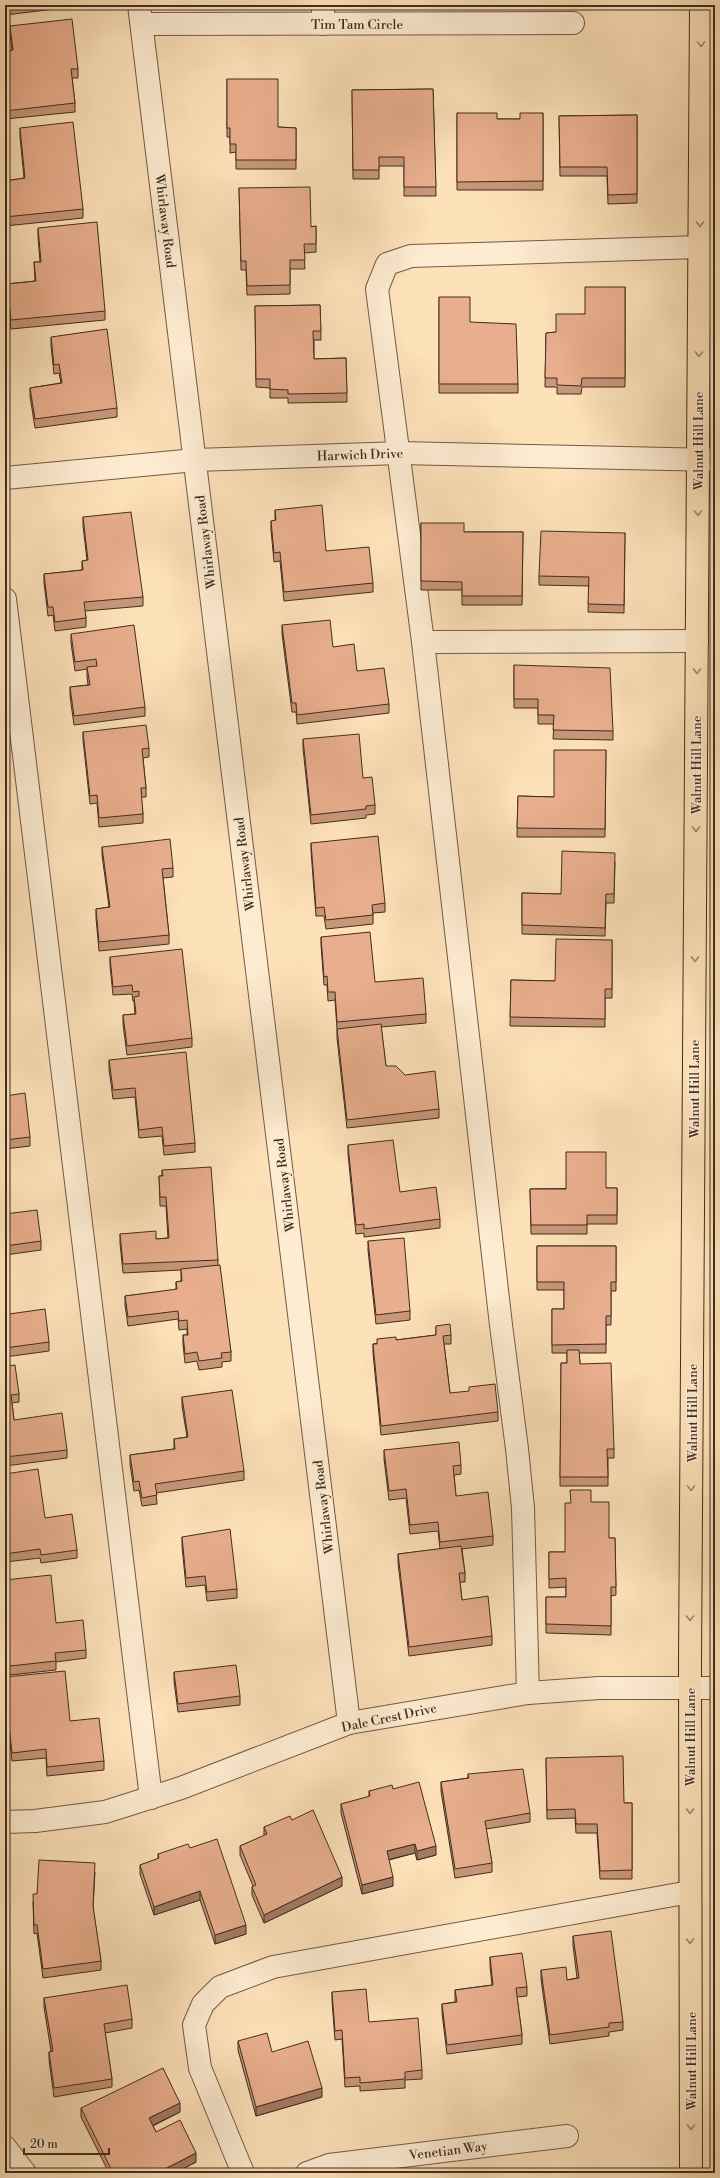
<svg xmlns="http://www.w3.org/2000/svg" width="720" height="2178" viewBox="0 0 720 2178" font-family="'Libre Bodoni',serif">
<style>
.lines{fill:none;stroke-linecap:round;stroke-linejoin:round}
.minor-casing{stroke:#715a46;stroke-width:24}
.major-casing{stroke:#422d20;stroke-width:24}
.minor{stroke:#feecd2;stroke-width:22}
.major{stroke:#fde1b9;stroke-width:22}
.wall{fill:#c89679;stroke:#422d20}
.shaded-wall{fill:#a27a63;stroke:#422d20}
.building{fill:#e8ae8d;stroke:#422d20}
.oneway{stroke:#a0876c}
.labels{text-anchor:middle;stroke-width:3;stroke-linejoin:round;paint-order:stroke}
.street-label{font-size:13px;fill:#422d20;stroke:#feecd2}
</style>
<rect width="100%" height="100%" fill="#fde1b9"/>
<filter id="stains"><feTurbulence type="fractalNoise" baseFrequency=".005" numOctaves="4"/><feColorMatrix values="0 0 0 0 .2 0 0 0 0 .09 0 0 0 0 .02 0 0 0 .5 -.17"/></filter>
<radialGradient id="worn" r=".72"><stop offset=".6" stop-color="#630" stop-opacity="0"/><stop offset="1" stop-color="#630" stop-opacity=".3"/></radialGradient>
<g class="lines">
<g class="minor-casing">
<g id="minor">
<polyline points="139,5 349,1723"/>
<polyline points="323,5 323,24"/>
<polyline points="142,24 573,23"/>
<polyline points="5,478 195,460 400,453 715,460"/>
<polyline points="5,599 151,1798"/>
<polyline points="423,642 697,641"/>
<polyline points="528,1693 523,1508 517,1449 501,1325 423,642 377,289 387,264 411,256 700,247"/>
<polyline points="5,1822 35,1821 105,1812 181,1788 349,1723 528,1693 599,1688 715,1688"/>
<polyline points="5,2147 25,2173"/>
<polyline points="243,2173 200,2068 194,2025 203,2004 220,1987 273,1967 690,1892"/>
<polyline points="307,2173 329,2165 567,2136"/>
</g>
</g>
<g class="major-casing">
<polyline id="major" points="691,2173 690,1664 701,5"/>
</g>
<use href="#minor" class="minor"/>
<use href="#major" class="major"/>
</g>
<g class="wall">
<polygon points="5,5 63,5 63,8 5,15"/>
<polygon points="10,26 78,69 78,78 72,78 75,103 75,112 5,119 5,52 12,50 10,35"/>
<polygon points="227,79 278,127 296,128 296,169 236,169 236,152 230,153 230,137 227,137"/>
<polygon points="433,89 436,196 404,196 404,166 379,166 379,179 353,179 352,90"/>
<polygon points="457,113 497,119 520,119 543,113 543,190 457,190"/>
<polygon points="637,115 637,203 608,204 607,176 560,176 559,116"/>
<polygon points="20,128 83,209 83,218 5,226 5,181 24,178 20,137"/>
<polygon points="239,188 311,227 316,226 316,252 304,253 305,269 290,269 290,294 247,295 246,270 241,270"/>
<polygon points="38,228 105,311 105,320 11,329 7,293 7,284 35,281 34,262 40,262 38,237"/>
<polygon points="625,287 625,387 582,387 581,394 557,394 557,387 545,387 546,333 556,332"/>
<polygon points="439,297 470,322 518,384 518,393 439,393"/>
<polygon points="320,305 321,340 314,340 314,359 346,358 347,402 288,403 288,398 270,398 270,388 256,387 255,306"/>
<polygon points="51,337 117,408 117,417 35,428 30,396 30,388 61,383 59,373 54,374 51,346"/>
<polygon points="275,510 326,551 373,583 373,592 284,601 280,561 274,562 271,530 271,521 275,521"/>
<polygon points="83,517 143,597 143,606 85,611 86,618 86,627 55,631 53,615 48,616 44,583 44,574 82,570 82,561 87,560 83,526"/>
<polygon points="421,523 464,532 523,532 522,605 462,605 462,590 421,590"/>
<polygon points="625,533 624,613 588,612 589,586 539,585 539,576"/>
<polygon points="282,625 333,647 357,671 389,704 389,713 297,724 296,712 292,712 282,634"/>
<polygon points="71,634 145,707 145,716 74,725 70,696 70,687 88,685 87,676 87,669 75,671 71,643"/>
<polygon points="514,665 613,731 613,740 553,739 554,724 538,724 538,708 514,708"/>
<polygon points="83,732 149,748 149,757 143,758 146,788 146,797 141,797 143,814 143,823 99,827 97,803 90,804 83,740"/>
<polygon points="303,739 363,778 375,805 375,814 366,815 366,818 311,824 303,748"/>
<polygon points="606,750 605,837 517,837 518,796 554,797"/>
<polygon points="311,843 385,903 385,912 373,913 373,924 326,929 324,916 316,916 311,851"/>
<polygon points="102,847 173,868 173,877 163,878 169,935 169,944 99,951 96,918 96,909 109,907 102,855"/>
<polygon points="615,862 614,903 606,903 605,936 522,934 522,893 561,894"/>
<polygon points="321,937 375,982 426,1014 426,1023 381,1027 386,1066 439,1109 439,1118 347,1128 337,1038 337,1029 335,1000 328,1001 327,985 324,985 321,945"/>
<polygon points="612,940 612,998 605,998 605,1027 510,1026 511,980 555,981"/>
<polygon points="110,957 192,1038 192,1047 127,1055 123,1024 123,1015 135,1014 134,1001 133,1001 132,994 113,995 110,966"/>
<polygon points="5,1002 9,1033 9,1042 5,1043"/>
<polygon points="109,1060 195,1143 195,1152 164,1155 162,1136 139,1138 135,1097 113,1099 109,1069"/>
<polygon points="5,1096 30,1137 30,1146 5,1149"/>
<polygon points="348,1145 400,1192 440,1219 440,1228 364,1237 364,1233 356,1234 348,1154"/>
<polygon points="162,1170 218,1260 218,1266 231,1352 231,1361 222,1362 222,1367 199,1370 197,1361 185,1363 183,1344 183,1335 187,1335 187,1329 179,1330 178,1319 128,1326 125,1305 125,1296 176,1290 176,1282 181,1281 181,1270 123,1273 120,1243 120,1234 156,1239 168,1238 166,1206 160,1206 159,1176 162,1176"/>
<polygon points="606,1188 617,1188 617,1224 587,1224 587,1234 531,1234 530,1189"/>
<polygon points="5,1214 41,1241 41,1250 5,1255"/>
<polygon points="368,1241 410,1311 410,1320 376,1324 368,1250"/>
<polygon points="537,1246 616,1246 616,1291 611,1291 611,1325 606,1325 606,1353 579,1353 580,1364 614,1449 614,1458 608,1458 608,1486 560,1486 561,1363 567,1363 567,1353 552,1353 552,1309 564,1309 564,1290 537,1290"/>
<polygon points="5,1287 9,1314 49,1342 49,1351 5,1357"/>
<polygon points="436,1326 451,1335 451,1344 444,1344 450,1393 498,1412 498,1421 381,1435 373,1353 373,1344 396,1340 436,1335"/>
<polygon points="5,1366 19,1394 19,1402 12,1403 14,1420 67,1450 67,1458 5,1466"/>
<polygon points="182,1397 244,1471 244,1480 156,1493 157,1504 142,1506 139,1490 134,1491 130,1464 130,1455 174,1449 174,1439 187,1437 182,1406"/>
<polygon points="384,1450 461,1465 461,1474 454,1475 456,1496 493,1536 493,1545 462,1549 465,1573 465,1582 460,1582 462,1600 492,1636 492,1645 409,1656 398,1563 398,1554 440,1549 438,1531 410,1534 406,1498 389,1500 384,1459"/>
<polygon points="5,1474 45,1518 77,1550 77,1558 41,1563 40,1558 5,1562"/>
<polygon points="591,1502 609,1538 615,1538 616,1595 611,1596 611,1635 546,1633 546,1597 566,1597 566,1587 549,1588 549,1552 565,1552"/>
<polygon points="182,1537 237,1589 237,1598 207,1601 205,1585 186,1587 182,1546"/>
<polygon points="5,1580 56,1623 86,1650 86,1658 56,1662 56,1670 10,1675 6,1643 5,1644"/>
<polygon points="174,1672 240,1696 240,1705 178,1712 174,1681"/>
<polygon points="5,1677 70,1721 104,1761 104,1770 47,1776 46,1758 12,1761 5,1696"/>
<polygon points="546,1758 624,1803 632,1803 632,1879 600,1879 597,1833 576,1833 575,1818 547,1819"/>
<polygon points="468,1774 530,1813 530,1822 486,1829 492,1863 492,1872 455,1878 441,1791 441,1782 468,1778"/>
<polygon points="393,1789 436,1855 417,1860 415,1853 389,1860 393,1886 362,1894 341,1813 341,1804 369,1797 369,1791"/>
<polygon points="292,1820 342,1886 264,1923 252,1895 252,1887 253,1886 240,1855 240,1846 264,1836 264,1827"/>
<polygon points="190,1848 246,1934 215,1944 200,1900 154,1915 140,1874 140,1865 158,1859 158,1854"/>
<polygon points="95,1872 93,1908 101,1961 101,1970 43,1978 37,1933 34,1934 33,1902 37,1894"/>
<polygon points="573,1936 623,2022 623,2030 609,2032 609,2036 550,2044 541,1979 541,1970 567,1980 577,1978 573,1945"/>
<polygon points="490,1957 527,1987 527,1996 517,1997 522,2035 522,2044 447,2054 442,2013 442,2004 455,2002 455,1990 492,1985 490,1966"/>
<polygon points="332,1992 369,2022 422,2070 422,2079 405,2080 405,2088 360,2091 360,2086 345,2087 342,2039 335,2040 332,2001"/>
<polygon points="44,1998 132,2019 132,2028 105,2033 112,2079 112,2087 54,2097 49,2060 49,2052 51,2051 44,2007"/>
<polygon points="238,2041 272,2052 322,2097 256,2116 238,2050"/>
<polygon points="81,2108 180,2112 153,2126 156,2132 196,2162 175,2173 109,2173 81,2117"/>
</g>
<g class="shaded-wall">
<polygon points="415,1844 415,1853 387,1860 387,1851"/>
<polygon points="436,1846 436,1855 417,1860 417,1851"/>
<polygon points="342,1877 342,1886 264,1923 264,1915"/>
<polygon points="393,1877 393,1886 362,1894 362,1885"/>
<polygon points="200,1891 200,1900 154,1915 154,1907"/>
<polygon points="246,1925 246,1934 215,1944 215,1935"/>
<polygon points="322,2088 322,2097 256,2116 256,2107"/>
<polygon points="180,2103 180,2112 149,2127 149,2118"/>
<polygon points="196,2153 196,2162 175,2173 157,2173"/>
</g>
<g class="building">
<polygon points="5,5 16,5 5,6"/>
<polygon points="72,19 78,69 71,69 75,103 5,111 5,52 6,51 13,50 10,26"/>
<polygon points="227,79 278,79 278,127 296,128 296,160 236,160 236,144 230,144 230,128 227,128"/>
<polygon points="433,89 436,187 404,187 404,157 379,157 379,170 353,170 352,90"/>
<polygon points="457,113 497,113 497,119 520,119 520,113 543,113 543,181 457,182"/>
<polygon points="637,115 637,194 608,195 607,167 560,167 559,116"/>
<polygon points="73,122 83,209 5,217 5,181 25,178 20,128"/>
<polygon points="310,187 311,227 316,226 316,244 304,244 305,260 290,260 290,285 247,286 246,261 241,261 239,188"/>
<polygon points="97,222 105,311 11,320 7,284 36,281 34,262 41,262 38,228"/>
<polygon points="585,287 625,287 625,378 582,378 581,386 557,385 557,378 545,378 546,333 556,332 556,314 585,314"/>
<polygon points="439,297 470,297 470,322 516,324 518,384 439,384"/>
<polygon points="320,305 321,331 313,331 314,359 346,358 347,393 288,394 288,390 270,389 270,379 256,379 255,306"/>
<polygon points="107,329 117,408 35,419 30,388 62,383 59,364 54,365 51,337"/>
<polygon points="322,505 326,551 369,547 373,583 284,592 280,552 274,553 271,521 276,520 275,510"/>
<polygon points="131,512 143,597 84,602 86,618 55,622 53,607 48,607 44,574 83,570 82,561 88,560 83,517"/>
<polygon points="421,523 464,523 464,532 523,532 522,596 462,596 462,582 421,581"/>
<polygon points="541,531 625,533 624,605 588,604 589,577 539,576"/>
<polygon points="330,620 333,647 354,644 357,671 384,668 389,704 297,715 296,703 292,703 282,625"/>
<polygon points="134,625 145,707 74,716 70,687 90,685 87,667 97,666 96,659 75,662 71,634"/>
<polygon points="514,665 610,668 613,731 553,730 554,715 538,715 538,699 514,699"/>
<polygon points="146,725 149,748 142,749 146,788 141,788 143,814 99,818 97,795 90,796 83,732"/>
<polygon points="359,734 363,778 372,777 375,805 366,806 366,809 311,815 303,739"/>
<polygon points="554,750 606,750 605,829 517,828 518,796 554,797"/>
<polygon points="378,836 385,903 372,905 373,915 326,920 324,907 316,908 311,843"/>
<polygon points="170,839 173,868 162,869 169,935 99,942 96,909 110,907 102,847"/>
<polygon points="562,851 615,853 614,894 606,894 605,928 522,925 522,893 561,894"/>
<polygon points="370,932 375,982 423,978 426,1014 337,1022 335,992 328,992 327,976 324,977 321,937"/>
<polygon points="556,939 612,940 612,989 605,989 605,1019 510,1017 511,980 555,981"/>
<polygon points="182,949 192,1038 127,1046 123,1015 136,1014 134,997 139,996 139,991 133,992 132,985 113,987 110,957"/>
<polygon points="5,1002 6,1002 9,1033 5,1034"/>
<polygon points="381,1024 386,1066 396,1066 405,1075 435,1071 439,1109 347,1120 337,1029"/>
<polygon points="186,1052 195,1143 164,1146 162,1127 139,1130 135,1088 113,1090 109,1060"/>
<polygon points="25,1093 30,1137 5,1140 5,1096"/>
<polygon points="393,1140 400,1192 436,1187 440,1219 364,1229 364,1224 356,1225 348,1145"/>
<polygon points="566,1152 606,1152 606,1188 617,1188 617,1215 587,1215 587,1225 531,1225 530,1189 566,1189"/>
<polygon points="211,1167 218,1260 123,1264 120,1234 156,1231 156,1239 169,1238 166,1197 160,1197 159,1176 163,1176 162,1170"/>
<polygon points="37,1210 41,1241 5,1246 5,1214"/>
<polygon points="404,1238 410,1311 376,1315 368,1241"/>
<polygon points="537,1246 616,1246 616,1282 611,1282 611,1316 606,1316 606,1344 552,1345 552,1309 564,1309 564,1282 537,1282"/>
<polygon points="220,1265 231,1352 221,1353 222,1358 199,1361 197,1352 185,1354 183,1335 188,1335 187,1320 179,1321 178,1311 128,1317 125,1296 177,1289 176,1282 182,1281 181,1269"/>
<polygon points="5,1287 9,1314 45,1309 49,1342 5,1348"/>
<polygon points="450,1324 451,1335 443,1336 450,1393 469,1391 469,1387 495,1384 498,1412 381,1426 373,1344 377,1344 377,1339 396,1337 396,1340 436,1335 436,1326"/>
<polygon points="567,1350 579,1350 580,1364 611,1363 614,1449 607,1449 608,1477 560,1477 561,1363 567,1363"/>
<polygon points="15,1365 19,1394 11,1395 14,1420 62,1413 67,1450 5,1457 5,1366"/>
<polygon points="232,1390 244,1471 155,1484 157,1495 142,1498 139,1481 134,1482 130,1455 175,1449 174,1439 188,1437 182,1397"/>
<polygon points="459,1442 461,1465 453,1466 456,1496 488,1492 493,1536 440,1542 438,1522 410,1525 406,1489 389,1491 384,1450"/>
<polygon points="38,1469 45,1518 72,1514 77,1550 41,1555 40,1549 5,1554 5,1474"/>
<polygon points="570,1490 591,1490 591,1502 609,1502 609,1538 615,1538 616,1587 611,1587 611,1626 546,1624 546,1597 566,1597 566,1578 549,1579 549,1552 565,1552 565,1503 571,1503"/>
<polygon points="230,1529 237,1589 207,1592 205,1576 186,1578 182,1537"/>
<polygon points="461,1546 465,1573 459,1573 462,1600 488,1596 492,1636 409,1647 398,1554"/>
<polygon points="51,1575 56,1623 83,1620 86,1650 55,1653 56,1661 10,1666 6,1635 5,1635 5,1580"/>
<polygon points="236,1665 240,1696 178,1704 174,1672"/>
<polygon points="65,1671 70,1721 99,1718 104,1761 47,1767 46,1749 12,1753 5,1687 5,1677"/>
<polygon points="623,1756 624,1803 632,1803 632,1870 600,1871 597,1824 576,1824 575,1809 547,1810 546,1758"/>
<polygon points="523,1769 530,1813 485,1821 492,1863 455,1869 441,1782 469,1778 468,1774"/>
<polygon points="419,1782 436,1846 417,1851 415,1844 387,1851 393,1877 362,1885 341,1804 370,1796 369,1791 392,1785 393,1789"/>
<polygon points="313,1810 342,1877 264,1915 252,1887 256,1885 240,1846 267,1834 264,1827 290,1816 292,1820"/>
<polygon points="217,1839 246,1925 215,1935 200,1891 154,1907 140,1865 159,1858 158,1854 188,1844 190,1848"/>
<polygon points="39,1860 95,1863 93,1906 101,1961 43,1969 37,1925 34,1925 33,1894 37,1894"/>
<polygon points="611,1931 623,2022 609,2023 609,2027 550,2035 541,1970 566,1967 567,1980 579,1978 573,1936"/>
<polygon points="522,1953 527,1987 516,1988 522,2035 447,2045 442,2004 457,2002 455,1990 493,1985 490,1957"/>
<polygon points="127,1985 132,2019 104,2024 112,2079 54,2088 49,2052 53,2051 44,1998"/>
<polygon points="366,1989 369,2022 418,2018 422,2070 405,2072 405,2079 360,2083 360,2077 345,2078 342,2030 335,2031 332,1992"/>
<polygon points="267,2033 272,2052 308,2041 322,2088 256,2107 238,2041"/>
<polygon points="163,2068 180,2103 149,2118 156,2132 180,2120 196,2153 157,2173 113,2173 81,2108"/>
</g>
<defs><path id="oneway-chevron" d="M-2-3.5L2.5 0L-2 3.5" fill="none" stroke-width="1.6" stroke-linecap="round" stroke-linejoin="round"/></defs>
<g class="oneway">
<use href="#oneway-chevron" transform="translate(701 44) rotate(90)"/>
<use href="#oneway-chevron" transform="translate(700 224) rotate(90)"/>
<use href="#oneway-chevron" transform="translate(699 354) rotate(91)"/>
<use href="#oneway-chevron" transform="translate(698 513) rotate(90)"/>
<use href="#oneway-chevron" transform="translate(697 671) rotate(90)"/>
<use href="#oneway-chevron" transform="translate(696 829) rotate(90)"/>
<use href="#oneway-chevron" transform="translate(695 959) rotate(90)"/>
<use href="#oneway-chevron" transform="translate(691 1488) rotate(90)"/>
<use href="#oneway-chevron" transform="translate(690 1618) rotate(90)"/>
<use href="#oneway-chevron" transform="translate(690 1811) rotate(90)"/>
<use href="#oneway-chevron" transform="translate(690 1941) rotate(90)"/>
<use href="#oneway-chevron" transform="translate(691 2127) rotate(90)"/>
</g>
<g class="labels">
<g class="street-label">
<text x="357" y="29">Tim Tam Circle</text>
<text transform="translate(166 221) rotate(83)" y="5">Whirlaway Road</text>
<text transform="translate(698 441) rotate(-90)" y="5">Walnut Hill Lane</text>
<text transform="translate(360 454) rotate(-2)" y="5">Harwich Drive</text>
<text transform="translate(205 542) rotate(-97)" y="5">Whirlaway Road</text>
<text transform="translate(696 765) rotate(-90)" y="5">Walnut Hill Lane</text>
<text transform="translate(244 864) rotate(-97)" y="5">Whirlaway Road</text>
<text transform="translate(694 1089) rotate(-90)" y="5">Walnut Hill Lane</text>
<text transform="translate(284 1185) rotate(-97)" y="5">Whirlaway Road</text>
<text transform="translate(692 1413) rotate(-90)" y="5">Walnut Hill Lane</text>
<text transform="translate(323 1507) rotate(-97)" y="5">Whirlaway Road</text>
<text transform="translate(389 1717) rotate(-12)" y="5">Dale Crest Drive</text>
<text transform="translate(690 1737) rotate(-90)" y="5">Walnut Hill Lane</text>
<text transform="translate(691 2061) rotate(-90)" y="5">Walnut Hill Lane</text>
<text transform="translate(448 2150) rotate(-7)" y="5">Venetian Way</text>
</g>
</g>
<rect width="720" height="2178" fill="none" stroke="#fde1b9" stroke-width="20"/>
<rect x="6" y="6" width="708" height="2166" fill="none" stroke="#422d20" stroke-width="2"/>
<rect x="10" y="10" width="700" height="2158" fill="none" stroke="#422d20"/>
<path d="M24 2148v6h85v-6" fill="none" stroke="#422d20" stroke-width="2"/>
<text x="30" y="2148" font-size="12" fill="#422d20" stroke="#feecd2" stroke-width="3" paint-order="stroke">20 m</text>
<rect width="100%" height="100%" filter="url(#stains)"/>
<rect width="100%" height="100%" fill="url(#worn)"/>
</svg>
